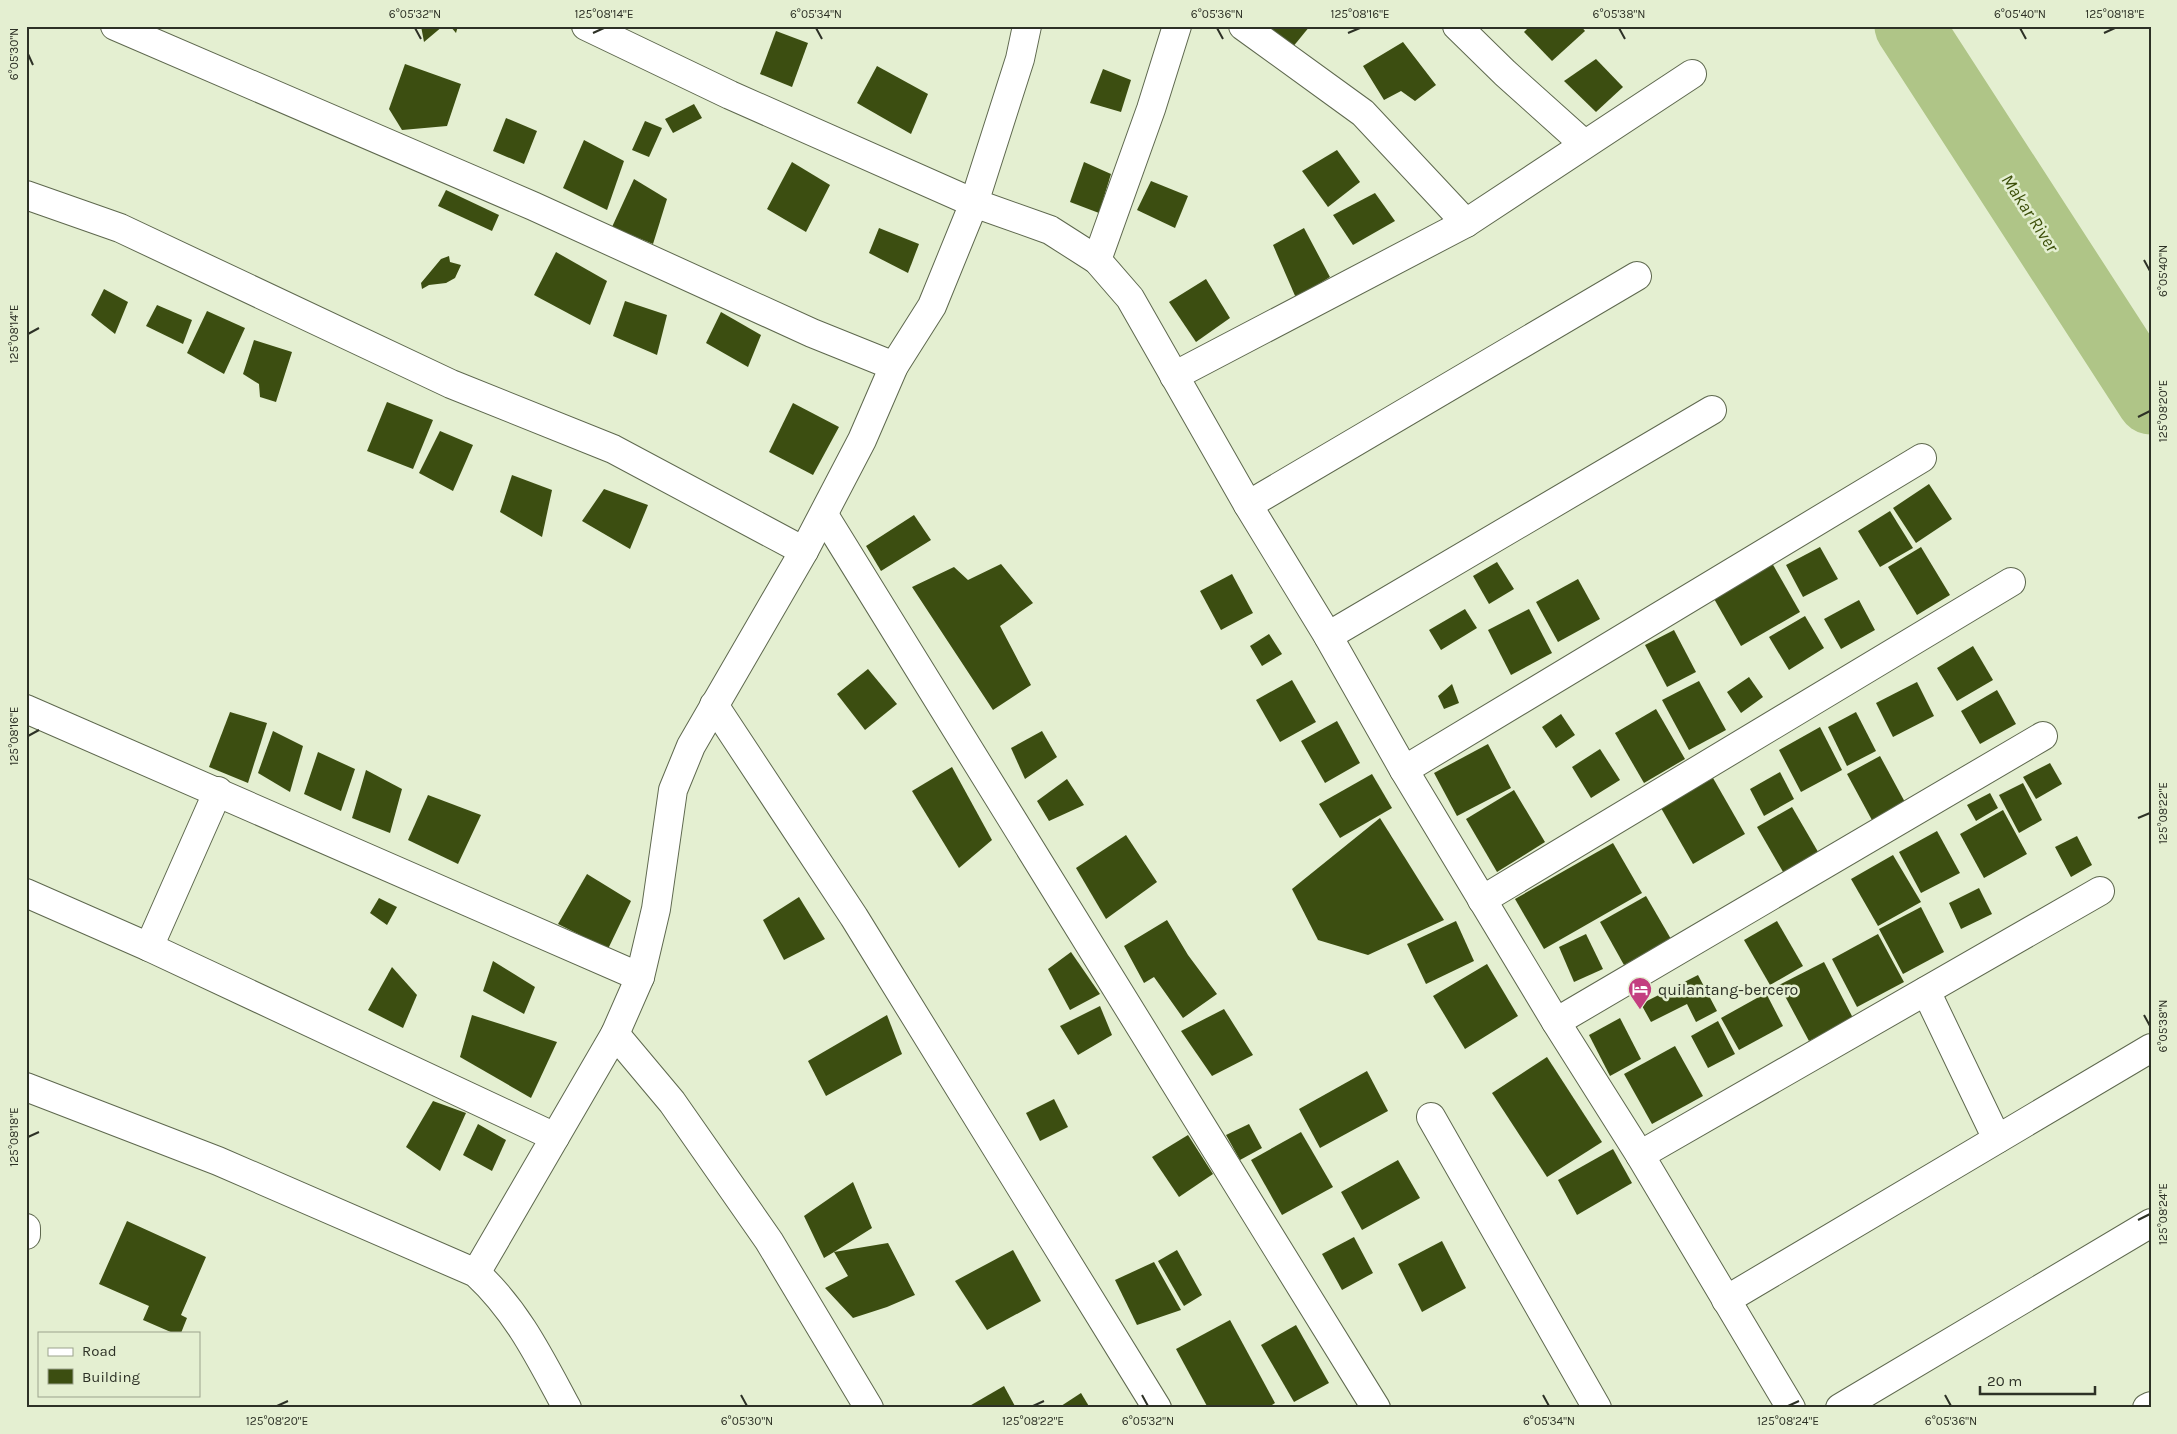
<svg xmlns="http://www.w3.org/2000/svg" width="2177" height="1434" viewBox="0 0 2177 1434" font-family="Karla,sans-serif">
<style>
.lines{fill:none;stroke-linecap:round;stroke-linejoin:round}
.river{stroke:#afc587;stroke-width:69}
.building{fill:#3c4e11}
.minor-casing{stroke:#5e684e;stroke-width:30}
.minor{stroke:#fff;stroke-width:28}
.ticks{fill:none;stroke:#2d3126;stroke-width:2}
.labels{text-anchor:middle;stroke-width:5;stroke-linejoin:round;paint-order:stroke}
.poi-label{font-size:16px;fill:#2d3126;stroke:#e4efd1;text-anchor:start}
.water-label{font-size:18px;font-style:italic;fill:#3c4f09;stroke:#e4efd1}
.neatline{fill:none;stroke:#2d3126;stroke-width:2}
.ticks-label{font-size:12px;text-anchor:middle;fill:#2d3126}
</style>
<rect width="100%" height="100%" fill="#e4efd1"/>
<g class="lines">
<polyline class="river" points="1909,26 2151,400"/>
</g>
<g class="building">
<polygon points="421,26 443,26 424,42"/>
<polygon points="450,26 458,26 456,33"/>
<polygon points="1265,26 1310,26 1292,48"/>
<polygon points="1530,26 1581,26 1585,31 1552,61 1524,32"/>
<polygon points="776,31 808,43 792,87 760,74"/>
<polygon points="1403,42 1436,85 1415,101 1401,91 1384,100 1363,66"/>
<polygon points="1596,59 1623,87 1596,112 1564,81"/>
<polygon points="405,64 461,84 447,126 402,130 389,109"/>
<polygon points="877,66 928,94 911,134 857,103"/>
<polygon points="1103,69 1131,80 1121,112 1090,103"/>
<polygon points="694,104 702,118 673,133 665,119"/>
<polygon points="506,118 537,131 524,164 493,151"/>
<polygon points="645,121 662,128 649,157 632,150"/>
<polygon points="584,140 624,161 607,210 563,188"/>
<polygon points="1337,150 1360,182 1328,207 1302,171"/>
<polygon points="792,162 830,185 806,232 767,209"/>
<polygon points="1084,162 1111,174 1099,213 1070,202"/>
<polygon points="634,179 667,199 653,244 612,227"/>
<polygon points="1151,181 1188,196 1175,228 1137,210"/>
<polygon points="446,190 499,215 492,231 438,206"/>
<polygon points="1375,193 1395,221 1353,245 1333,215"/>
<polygon points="879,228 919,244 908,273 869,253"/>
<polygon points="1304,228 1330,277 1296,298 1273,245"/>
<polygon points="556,252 607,281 590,325 534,295"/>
<polygon points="449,256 450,262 461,265 455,278 446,283 429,285 422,289 421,283 441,259"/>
<polygon points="1206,279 1230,318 1196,342 1169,302"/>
<polygon points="104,289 128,302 115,334 91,315"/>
<polygon points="625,301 667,315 657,355 613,336"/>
<polygon points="157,305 192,320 183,344 146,326"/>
<polygon points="207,311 245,328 224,374 187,353"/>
<polygon points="721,312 761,335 748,367 706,343"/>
<polygon points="254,340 292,352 276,402 260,397 259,384 243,374"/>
<polygon points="387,402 433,420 413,469 367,451"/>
<polygon points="793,403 839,427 813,475 769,452"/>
<polygon points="440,431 473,445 453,491 419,473"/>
<polygon points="512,475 552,490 542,537 500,512"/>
<polygon points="1929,484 1952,519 1916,543 1893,508"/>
<polygon points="604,489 648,505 630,549 582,521"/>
<polygon points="1890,511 1913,548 1880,567 1858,531"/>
<polygon points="914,515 931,540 881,571 866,546"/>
<polygon points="1820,547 1838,579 1803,597 1786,565"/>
<polygon points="1921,547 1950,595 1917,615 1888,567"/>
<polygon points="1497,562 1514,589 1489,604 1473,576"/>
<polygon points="1772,563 1800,612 1741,646 1713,597"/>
<polygon points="1001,564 1033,603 1000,626 1031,685 993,710 912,587 954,567 968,580"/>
<polygon points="1232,574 1253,613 1221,630 1200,591"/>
<polygon points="1578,579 1600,619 1558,642 1536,602"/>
<polygon points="1859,600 1875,630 1841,649 1824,619"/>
<polygon points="1465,609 1477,628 1441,650 1429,630"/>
<polygon points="1529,609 1552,653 1511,675 1488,630"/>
<polygon points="1805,616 1824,648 1789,670 1769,637"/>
<polygon points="1674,630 1696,672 1667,687 1645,645"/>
<polygon points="1269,634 1282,654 1262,666 1250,646"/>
<polygon points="1973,646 1993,680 1957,701 1937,668"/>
<polygon points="868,669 897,704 865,730 837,694"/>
<polygon points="1749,677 1763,697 1741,713 1727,692"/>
<polygon points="1292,680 1316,722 1280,742 1256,700"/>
<polygon points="1699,681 1726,730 1689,750 1662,700"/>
<polygon points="1917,682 1934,716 1893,737 1876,703"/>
<polygon points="1452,684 1459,703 1444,709 1438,696"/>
<polygon points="1997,690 2016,724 1980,744 1961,711"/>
<polygon points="1656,709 1685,759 1644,783 1615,733"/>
<polygon points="230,712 267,723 248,783 209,767"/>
<polygon points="1856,712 1876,751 1847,766 1828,727"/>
<polygon points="1561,714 1575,735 1556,748 1542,727"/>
<polygon points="1337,721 1360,763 1325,783 1301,741"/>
<polygon points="1820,727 1842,770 1801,792 1779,750"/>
<polygon points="273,731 303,746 290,792 258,773"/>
<polygon points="1042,731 1057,757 1025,779 1011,748"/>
<polygon points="1488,744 1511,788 1457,816 1434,773"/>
<polygon points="1600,749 1620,780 1591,798 1572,767"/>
<polygon points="318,752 355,769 341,811 304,794"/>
<polygon points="1880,756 1906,804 1873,822 1847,774"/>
<polygon points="2050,763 2062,784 2036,799 2023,777"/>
<polygon points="952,767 992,840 959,868 912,791"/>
<polygon points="366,770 402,789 390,833 352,818"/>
<polygon points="1780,772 1794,799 1764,816 1750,789"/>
<polygon points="1372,774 1392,808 1340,838 1319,804"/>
<polygon points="1713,778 1745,834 1693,864 1661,808"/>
<polygon points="1067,779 1084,805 1049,821 1037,801"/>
<polygon points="2023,783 2042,820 2019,833 1999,795"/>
<polygon points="1514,790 1545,842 1497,872 1466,819"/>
<polygon points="1990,793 1998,808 1976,821 1967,805"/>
<polygon points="428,795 481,815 458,864 408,840"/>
<polygon points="1792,807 1821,857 1786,877 1757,827"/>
<polygon points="2003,810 2027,854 1984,878 1960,834"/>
<polygon points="1380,818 1444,920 1368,955 1318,940 1292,889"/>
<polygon points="1937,831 1960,873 1921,893 1899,852"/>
<polygon points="1126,835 1157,882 1106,919 1076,868"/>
<polygon points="2077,836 2092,865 2071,877 2055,847"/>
<polygon points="1613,843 1642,893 1544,949 1515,899"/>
<polygon points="1893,855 1921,902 1878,926 1851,879"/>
<polygon points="587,874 631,901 608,949 558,924"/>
<polygon points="1979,888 1992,914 1961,929 1949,903"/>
<polygon points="1646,896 1671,939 1624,965 1600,922"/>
<polygon points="799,897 825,939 784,960 763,920"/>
<polygon points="379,898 397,907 387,925 370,913"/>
<polygon points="1921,907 1944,952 1903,974 1879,929"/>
<polygon points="1167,920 1188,955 1217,994 1183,1018 1154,977 1144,983 1124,946"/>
<polygon points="1456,921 1474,961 1426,984 1407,944"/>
<polygon points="1777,921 1803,966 1770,985 1744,940"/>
<polygon points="1586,934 1603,969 1574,982 1559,947"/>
<polygon points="1878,934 1904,982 1857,1007 1832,959"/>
<polygon points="1071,952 1100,994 1070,1010 1048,969"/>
<polygon points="493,961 535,987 524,1014 483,991"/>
<polygon points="1824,962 1853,1018 1809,1041 1779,985"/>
<polygon points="1487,964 1518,1016 1465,1049 1433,996"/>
<polygon points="392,967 417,995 403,1028 368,1010"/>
<polygon points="1698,975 1717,1011 1696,1022 1687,1004 1651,1022 1641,1004"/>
<polygon points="1766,993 1783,1026 1739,1050 1721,1018"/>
<polygon points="1100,1006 1112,1035 1078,1055 1060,1026"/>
<polygon points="1224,1009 1253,1055 1212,1076 1181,1031"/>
<polygon points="472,1015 557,1042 531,1098 460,1057"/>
<polygon points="887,1015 902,1054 826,1096 808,1061"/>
<polygon points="1620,1018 1641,1059 1610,1076 1589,1035"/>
<polygon points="1718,1021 1735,1054 1708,1068 1691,1036"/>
<polygon points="1675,1046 1703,1096 1652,1124 1624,1074"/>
<polygon points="1547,1057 1602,1142 1547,1177 1492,1093"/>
<polygon points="1367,1071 1388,1111 1320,1148 1299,1109"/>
<polygon points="1054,1099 1068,1127 1040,1141 1026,1113"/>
<polygon points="433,1101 466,1113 440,1171 406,1147"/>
<polygon points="478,1124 506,1140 492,1171 463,1155"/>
<polygon points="1249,1124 1262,1148 1240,1160 1226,1135"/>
<polygon points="1301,1132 1333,1187 1282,1215 1251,1160"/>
<polygon points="1188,1135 1213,1174 1179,1197 1152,1157"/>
<polygon points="1613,1149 1632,1183 1577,1215 1558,1180"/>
<polygon points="1398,1160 1420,1198 1362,1230 1341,1192"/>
<polygon points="853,1182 872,1228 834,1252 888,1243 915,1295 887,1307 853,1318 825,1288 848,1276 834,1252 824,1258 804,1216"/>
<polygon points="127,1221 206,1257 181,1315 187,1318 181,1333 173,1333 143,1320 149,1306 99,1284"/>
<polygon points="1354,1237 1373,1273 1342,1290 1322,1254"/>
<polygon points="1442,1241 1466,1288 1422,1312 1398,1264"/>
<polygon points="1013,1250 1041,1301 987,1330 955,1281"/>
<polygon points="1177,1250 1202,1295 1184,1306 1158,1261"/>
<polygon points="1154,1262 1181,1310 1137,1325 1115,1280"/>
<polygon points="1230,1320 1275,1403 1267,1408 1208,1408 1176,1349"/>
<polygon points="1296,1325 1329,1383 1294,1402 1261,1345"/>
<polygon points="1004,1386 1016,1408 966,1408"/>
<polygon points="1081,1393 1090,1408 1058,1408"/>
</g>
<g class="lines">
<g class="minor-casing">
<g id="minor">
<polyline points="115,26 533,206 812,333 894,366"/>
<polyline points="586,26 730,95 974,203 1050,230 1097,260 1130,298 1248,505 1328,636 1404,770 1556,1022 1640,1155 1791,1408"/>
<polyline points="1243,26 1363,113 1466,223"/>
<polyline points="1457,26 1505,73 1584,144"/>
<polyline points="26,195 120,228 451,384 613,449 804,551"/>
<polyline points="1097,260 1151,109 1177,26"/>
<polyline points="1174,376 1466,223 1692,74"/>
<polyline points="1248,505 1637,276"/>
<polyline points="824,515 1376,1408"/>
<polyline points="1328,636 1712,410"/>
<polyline points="714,705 854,917 1157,1408"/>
<polyline points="26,709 640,977"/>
<polyline points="1404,770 1922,458"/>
<polyline points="26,893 149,947 555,1137"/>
<polyline points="1482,900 2011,582"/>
<polyline points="149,947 218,791"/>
<polyline points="1926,991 1997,1139"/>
<polyline points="1556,1022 2043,736"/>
<polyline points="615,1034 672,1102 769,1241 869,1408"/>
<path d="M26,1087L218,1161L476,1273C518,1312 540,1358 567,1408"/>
<polyline points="1431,1117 1597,1408"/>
<polyline points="1640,1155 2100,891"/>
<polyline points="26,1228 26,1235"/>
<polyline points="476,1273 615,1034 640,977 656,909 673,790 691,746 804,551 862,440 894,366 932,306 974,203 1020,59 1027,26"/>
<polyline points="1726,1300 2151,1048"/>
<polyline points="1840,1408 2151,1223"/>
<polyline points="2147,1408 2151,1406"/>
</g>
</g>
<use href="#minor" class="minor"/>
</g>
<path class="ticks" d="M415,28L421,39M816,28L822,39M1217,28L1223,39M1619,28L1625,39M2020,28L2026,39M593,33L604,28M1348,33L1360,28M2104,33L2115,28M28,54L33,65M2144,260L2150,271M28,334L39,328M2138,417L2150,411M28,736L39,730M2138,818L2150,813M2144,1015L2150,1026M28,1137L39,1132M2138,1220L2150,1214M741,1395L747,1406M1142,1395L1148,1406M1543,1395L1549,1406M1945,1395L1951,1406M277,1406L288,1401M1033,1406L1044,1401M1788,1406L1799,1401"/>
<defs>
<g id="hotel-pin" transform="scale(1.25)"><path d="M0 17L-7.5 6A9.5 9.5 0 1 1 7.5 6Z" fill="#c33e80" stroke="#e4efd1"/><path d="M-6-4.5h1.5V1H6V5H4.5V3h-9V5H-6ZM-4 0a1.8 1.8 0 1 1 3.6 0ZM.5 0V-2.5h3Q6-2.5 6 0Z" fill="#fff"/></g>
</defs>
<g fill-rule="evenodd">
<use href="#hotel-pin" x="1640" y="989"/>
</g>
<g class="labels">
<g class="poi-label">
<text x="1658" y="995">quilantang-bercero</text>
</g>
<g class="water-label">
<text transform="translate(2030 213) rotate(57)" y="6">Makar River</text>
</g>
</g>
<rect width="2177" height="1434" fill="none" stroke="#e4efd1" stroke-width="55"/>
<rect x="38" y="1332" width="162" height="65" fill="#e4efd1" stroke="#9ba38d"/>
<rect x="48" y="1348" width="25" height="8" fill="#ffffff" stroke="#9ba38d"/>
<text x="82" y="1356" font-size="15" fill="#2d3126">Road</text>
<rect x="48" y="1369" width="25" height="15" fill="#3c4e11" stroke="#9ba38d"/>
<text x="82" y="1382" font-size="15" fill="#2d3126">Building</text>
<path d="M1980 1386v8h115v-8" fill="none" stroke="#2d3126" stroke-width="2.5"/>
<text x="1987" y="1386" font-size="15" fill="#2d3126" stroke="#e4efd1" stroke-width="4" paint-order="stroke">20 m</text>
<rect x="28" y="28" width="2122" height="1378" class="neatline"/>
<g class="ticks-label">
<text x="415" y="18">6°05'32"N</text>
<text x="604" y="18">125°08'14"E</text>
<text x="816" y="18">6°05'34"N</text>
<text x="1217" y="18">6°05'36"N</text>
<text x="1360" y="18">125°08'16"E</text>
<text x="1619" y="18">6°05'38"N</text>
<text x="2020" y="18">6°05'40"N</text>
<text x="2115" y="18">125°08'18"E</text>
<text transform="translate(14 54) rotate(-90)" y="4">6°05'30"N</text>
<text transform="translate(2163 271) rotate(-90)" y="4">6°05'40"N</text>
<text transform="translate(14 334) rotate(-90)" y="4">125°08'14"E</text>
<text transform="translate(2163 411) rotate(-90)" y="4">125°08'20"E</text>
<text transform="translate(14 736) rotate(-90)" y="4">125°08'16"E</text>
<text transform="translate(2163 813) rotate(-90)" y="4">125°08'22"E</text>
<text transform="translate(2163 1026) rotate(-90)" y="4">6°05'38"N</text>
<text transform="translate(14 1137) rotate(-90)" y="4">125°08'18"E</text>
<text transform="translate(2163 1214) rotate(-90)" y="4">125°08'24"E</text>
<text x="277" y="1425">125°08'20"E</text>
<text x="747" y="1425">6°05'30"N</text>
<text x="1033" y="1425">125°08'22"E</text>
<text x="1148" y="1425">6°05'32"N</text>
<text x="1549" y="1425">6°05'34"N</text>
<text x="1788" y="1425">125°08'24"E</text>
<text x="1951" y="1425">6°05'36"N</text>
</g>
</svg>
